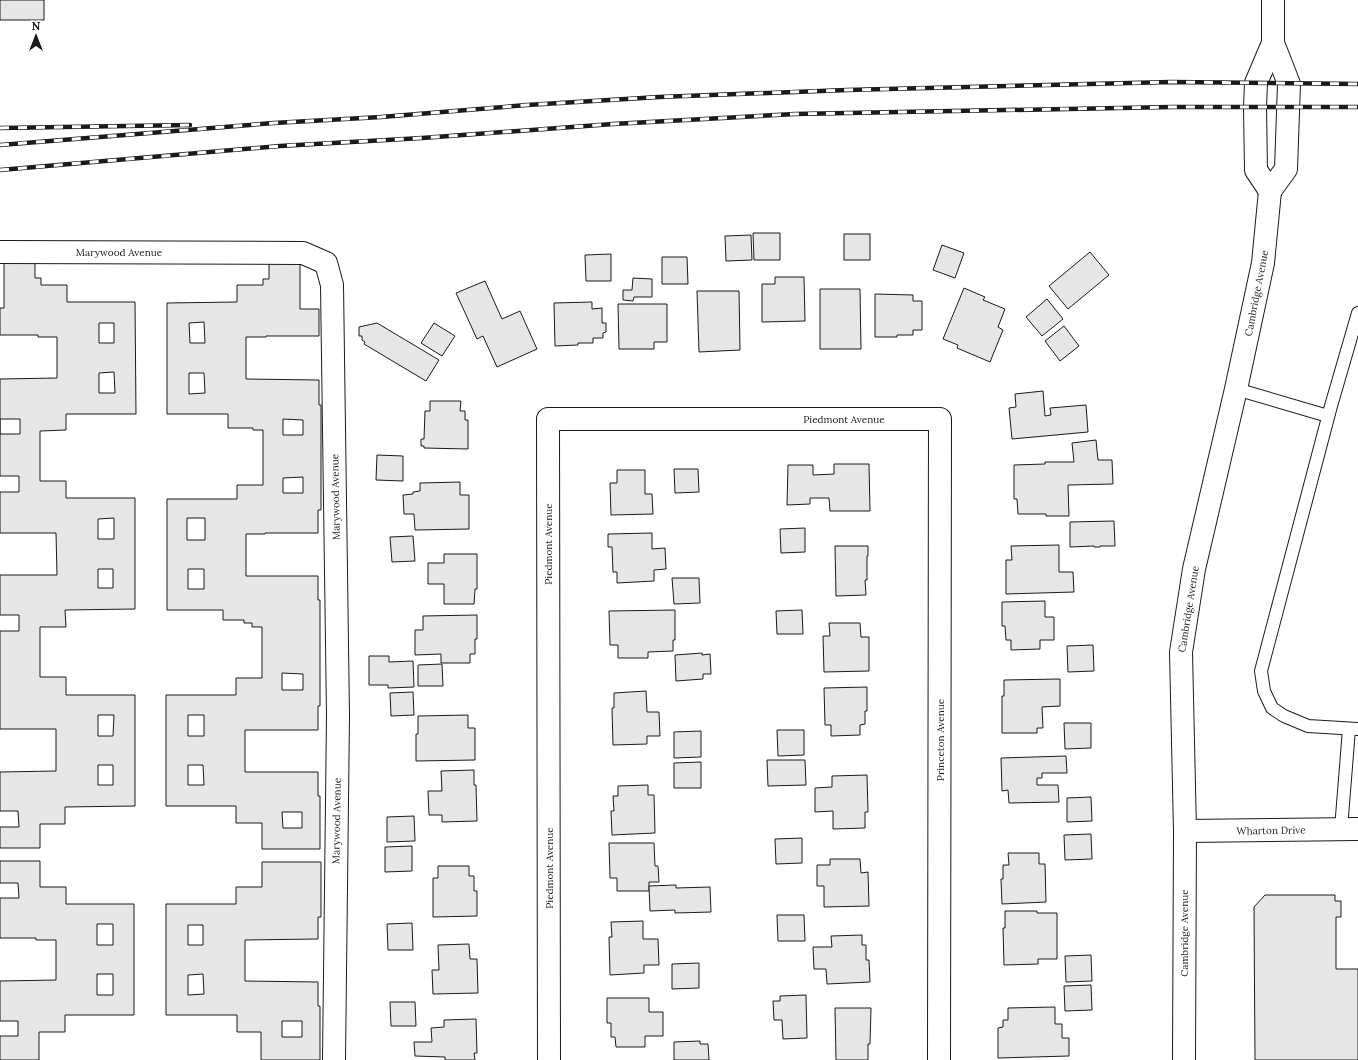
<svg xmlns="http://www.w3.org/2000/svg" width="1358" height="1060" viewBox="0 0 1358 1060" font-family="Lora,serif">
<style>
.building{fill:#e6e6e6;stroke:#1a1a1a;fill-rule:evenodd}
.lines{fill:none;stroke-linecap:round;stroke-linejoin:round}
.lane-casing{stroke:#1a1a1a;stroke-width:14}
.street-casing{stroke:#1a1a1a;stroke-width:24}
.lane{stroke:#fff;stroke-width:12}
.street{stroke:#fff;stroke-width:22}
.rail-casing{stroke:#1a1a1a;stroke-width:4.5}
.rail{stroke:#fff;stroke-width:3;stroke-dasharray:9;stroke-linecap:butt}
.labels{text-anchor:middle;stroke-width:3;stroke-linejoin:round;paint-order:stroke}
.street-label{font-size:10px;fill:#1a1a1a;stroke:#fff}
</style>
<rect width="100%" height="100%" fill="#fff"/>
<g class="building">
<rect x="0" y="0" width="44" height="20"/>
<polygon points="753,233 780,233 780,260 754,260"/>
<rect x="844" y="234" width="26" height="26"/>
<polygon points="751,235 752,260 726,261 725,236"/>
<polygon points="942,245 964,253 955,278 933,270"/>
<polygon points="1090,252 1109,275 1068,309 1049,286"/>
<polygon points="611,254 611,281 586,281 585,255"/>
<polygon points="662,257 687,257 688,284 662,284"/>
<path d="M269,260L298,262L300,264V309H319V336H266V337H246V379L319,380V405H321V510H318V533H265V534H246V576H318V600H320V706H318V730H245V772H318V796H320V849H262V823H236V806H166V695H236V678H262V627H252V623H244V620H223V610H167V499H237V485H263V430H253V428H228V414H167V303L237,302V285H263V279H269ZM204,322L205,343H190L189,323ZM189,373H204L205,393L189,394ZM283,419L303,420V435H283ZM303,477V493H283V478ZM187,518H205V540H187ZM188,569H204V589H188ZM282,673L303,674V690H282ZM188,715H204V736H188ZM188,765H203L204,785H188ZM282,812H302V828H283Z"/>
<path d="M35,261V278H41V285H67V302H135L136,414H66V430L40,431V481H66V498H135V609L65,610L66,627H40V677H66V695H135V806L65,807V824H40V848H0V827H19L18,811H0V772L56,771V729H0V631H19V615H0V575H57L56,533H0V492H19V476H0V379L57,378V337H38V335H0V308H4V263ZM99,323H114V343H99ZM114,372L115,393H99V373ZM0,419H20V434H0ZM114,518V539H98V519ZM98,569H113V588H98ZM98,715H114L113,736H98ZM98,765H113V785H98Z"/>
<polygon points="775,277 804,277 805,321 762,322 762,284 775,284"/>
<polygon points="633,278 652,279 652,297 634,297 633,301 623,300 623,290 632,290"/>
<polygon points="485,281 502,319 520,311 537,349 497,367 483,336 477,339 456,293"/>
<polygon points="964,288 985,297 983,300 1005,309 998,327 1003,330 990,362 957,348 958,345 943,339"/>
<polygon points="820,289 860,289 861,349 820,349"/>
<polygon points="697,291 739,291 740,350 699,352"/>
<polygon points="875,294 913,295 913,301 922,301 922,330 913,330 913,335 897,335 897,337 875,337"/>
<polygon points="1047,299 1063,319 1042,336 1026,317"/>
<polygon points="592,302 592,309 602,308 602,323 606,323 606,332 603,333 603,338 593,338 593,343 578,343 578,345 555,346 554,303"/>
<polygon points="618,304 667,304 667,342 654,342 654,349 619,349"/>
<polygon points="377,323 439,360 426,381 364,344 365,342 362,340 362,336 359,336 359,327"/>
<polygon points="434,323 455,336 442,356 421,343"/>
<polygon points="1064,326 1079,346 1060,361 1045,341"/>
<polygon points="1043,391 1045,416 1051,415 1050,408 1086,405 1088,432 1012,439 1009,408 1016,407 1015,394"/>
<polygon points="430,401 461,401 460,411 465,411 465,420 468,420 468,449 424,448 424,446 421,446 421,439 424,439 425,411 430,411"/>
<polygon points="1096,440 1098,460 1112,460 1113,484 1068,485 1069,516 1046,516 1046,514 1018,514 1017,499 1014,499 1014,465 1045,464 1045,462 1074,462 1072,443"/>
<polygon points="377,455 403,456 403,481 376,480"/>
<polygon points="834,464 869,464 870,511 830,511 829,498 810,498 810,504 787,505 788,465 813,465 813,475 834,474"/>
<polygon points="674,469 698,469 699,492 675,493"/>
<polygon points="617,470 645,470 645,494 652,494 653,514 611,515 610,483 617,483"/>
<polygon points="460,482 460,495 469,495 469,529 415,530 414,514 404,514 403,495 413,494 413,492 420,491 420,483"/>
<polygon points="1114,521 1115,546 1100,546 1100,547 1094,547 1094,546 1070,547 1070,522"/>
<polygon points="805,528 805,552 781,553 780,529"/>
<polygon points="652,533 652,549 665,548 666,569 654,570 654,581 617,583 617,572 613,572 612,547 608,547 608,534"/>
<polygon points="413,536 415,561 392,562 390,537"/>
<polygon points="1059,545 1059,572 1073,572 1074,592 1006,594 1006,560 1012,560 1011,546"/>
<polygon points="835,546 868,546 868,556 867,556 867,580 865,580 866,595 836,596"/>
<polygon points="444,554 477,554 477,589 475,589 474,604 444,604 444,584 428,584 428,563 444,563"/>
<polygon points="672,578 699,578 700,603 674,604"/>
<polygon points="1045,601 1045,617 1054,617 1054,640 1040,640 1040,649 1011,650 1011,640 1006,640 1005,626 1002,626 1002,602"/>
<polygon points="675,610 675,640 673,640 673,651 648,652 648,658 618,658 618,645 610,645 609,611"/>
<polygon points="802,610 803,634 777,634 776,611"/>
<polygon points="477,615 477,639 475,639 475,654 470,654 470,663 441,663 441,654 415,655 415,630 423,630 423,616"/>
<polygon points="829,623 860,623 861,637 869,637 869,671 824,672 823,636 830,636"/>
<polygon points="1093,645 1094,671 1068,672 1067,646"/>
<polygon points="702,653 702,655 710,654 711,674 703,674 703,679 676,681 675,655"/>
<polygon points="369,656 389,656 389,662 413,661 414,687 388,688 388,685 369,685"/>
<polygon points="442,664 443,686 418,686 418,665"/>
<polygon points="1060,679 1060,706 1042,707 1043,728 1037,728 1037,733 1002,733 1002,696 1004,696 1004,680"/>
<polygon points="867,687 867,711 865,711 865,724 860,725 860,735 831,736 831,725 825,725 824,688"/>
<polygon points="646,691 647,712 659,712 660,736 647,736 647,744 613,745 612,708 614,708 614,693"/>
<polygon points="413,692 414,715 391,716 390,693"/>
<polygon points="468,715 468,728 475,728 475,760 416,761 416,734 418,734 418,716"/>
<polygon points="1064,723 1091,723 1091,748 1065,749"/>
<polygon points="777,730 804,730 804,755 778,756"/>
<polygon points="701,731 701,757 674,758 674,732"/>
<polygon points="1066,756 1067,773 1042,773 1042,778 1037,778 1037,785 1058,785 1059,802 1009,803 1008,790 1002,791 1001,758"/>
<polygon points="767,760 805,760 806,785 768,786"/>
<polygon points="701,762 701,788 674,788 674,763"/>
<polygon points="474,770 474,785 476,785 477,821 442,822 442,815 429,815 428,791 442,791 441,771"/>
<polygon points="867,775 868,812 865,812 865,828 833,829 833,811 815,812 815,788 832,787 832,776"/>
<polygon points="648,785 648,795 654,795 655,833 612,835 611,811 614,811 613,796 618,796 618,786"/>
<polygon points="1091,797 1092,821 1067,822 1067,798"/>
<polygon points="414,816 415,841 387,842 387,817"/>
<polygon points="1091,834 1092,859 1065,860 1064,835"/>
<polygon points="802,838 802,863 776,864 775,839"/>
<polygon points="609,843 654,843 655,866 658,866 659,882 649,882 649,891 617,891 617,878 610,878"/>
<polygon points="412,846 412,871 385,872 385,847"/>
<polygon points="1008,853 1039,853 1039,864 1045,864 1046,902 1002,904 1001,879 1003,879 1003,865 1009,865"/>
<polygon points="830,859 860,859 861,873 868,872 869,906 824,907 824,886 817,886 817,865 830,865"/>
<path d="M0,861H40V887H66V904H134V1015H65V1032H39V1060H0V1036H18V1021H0V981L56,980V940H36V938H0V898H19L18,883H0ZM97,924H113V945H97ZM97,974H113V995H97Z"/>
<path d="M262,862H321V917H318V939L245,940V981L318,982V1006H320V1060H261V1032H237V1015H166V904H236V887H262ZM188,925H203V945H188ZM203,974L204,994L188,995V975ZM282,1021H302V1037H282Z"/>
<polygon points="438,866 469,866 469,876 474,876 474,891 477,891 477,916 433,917 433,878 438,878"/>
<polygon points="676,885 676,888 710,887 711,912 675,913 675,910 650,911 649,886"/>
<polygon points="1265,895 1335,895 1335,901 1341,901 1341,917 1336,917 1336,969 1358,969 1358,1060 1255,1060 1254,907"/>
<polygon points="1005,911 1037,911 1037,913 1057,913 1057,959 1038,959 1038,964 1004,965 1003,928 1005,928"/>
<polygon points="777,915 804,915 805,941 778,941"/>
<polygon points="643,921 643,939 658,939 659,965 644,965 644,973 610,975 609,937 612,937 611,922"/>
<polygon points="412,923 413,950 388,950 387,924"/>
<polygon points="862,935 862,945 866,945 866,960 869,960 870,982 827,984 826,969 814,969 813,947 832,947 831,936"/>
<polygon points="469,944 470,959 477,959 478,993 433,994 432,970 439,970 438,945"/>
<polygon points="1091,955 1092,981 1066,982 1065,956"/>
<polygon points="699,963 699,988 672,989 672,964"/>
<polygon points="1091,985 1092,1010 1065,1011 1064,986"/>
<polygon points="806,995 807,1038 783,1039 782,1020 774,1020 773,1001 780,1001 780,996"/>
<polygon points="607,998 649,998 649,1012 663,1012 663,1036 645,1036 645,1047 616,1047 615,1037 611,1037 611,1023 607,1023"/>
<polygon points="390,1002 415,1002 416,1026 391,1026"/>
<polygon points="1055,1007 1055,1024 1062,1024 1062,1038 1069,1038 1069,1056 998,1058 998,1028 1003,1027 1003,1020 1008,1020 1008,1008"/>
<polygon points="835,1008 871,1008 870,1044 868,1044 868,1060 836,1060"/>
<polygon points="476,1019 477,1053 474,1053 475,1060 445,1060 445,1057 415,1056 414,1042 432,1042 431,1028 444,1027 444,1020"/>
<polygon points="700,1041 700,1044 708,1044 709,1060 674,1060 674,1042"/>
</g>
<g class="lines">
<g class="lane-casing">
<g id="lane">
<polyline points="1358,313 1331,406 1261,671 1264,691 1272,708 1284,716 1308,726 1358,729"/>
<polyline points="1236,389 1328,416"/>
<polyline points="1341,829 1349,729"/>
</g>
</g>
<g class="street-casing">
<g id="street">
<polyline points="1270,191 1286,169 1289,84 1273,43 1273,0"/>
<polyline points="1270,191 1256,170 1255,107 1256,83 1273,43"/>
<polyline points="0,252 303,253 326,263 332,285 338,715 334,1060"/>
<polyline points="1185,831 1358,829"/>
<polyline points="549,1060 548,419 940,419 939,1060"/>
<polyline points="1184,1060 1185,831 1181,652 1194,569 1236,389 1263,263 1270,191"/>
</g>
</g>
<use href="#lane" class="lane"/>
<use href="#street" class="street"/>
<g class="rail-casing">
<g id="rail">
<polyline points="0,128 190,125"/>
<polyline points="0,145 274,123 381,117 527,105 659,97 847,90 1171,82 1358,84"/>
<polyline points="0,170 280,146 422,138 613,124 795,114 1172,107 1358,107"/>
</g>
</g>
<use href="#rail" class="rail"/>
</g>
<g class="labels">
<g class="street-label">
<text x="119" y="256">Marywood Avenue</text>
<text transform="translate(1256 293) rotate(-79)" y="4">Cambridge Avenue</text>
<text x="844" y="423">Piedmont Avenue</text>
<text transform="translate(335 497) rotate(-91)" y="4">Marywood Avenue</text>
<text transform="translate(548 544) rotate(-90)" y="4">Piedmont Avenue</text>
<text transform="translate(1188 609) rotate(-81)" y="4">Cambridge Avenue</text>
<text transform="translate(940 740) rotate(-90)" y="4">Princeton Avenue</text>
<text transform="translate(336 821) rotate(-89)" y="4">Marywood Avenue</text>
<text transform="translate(1271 830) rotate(-1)" y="4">Wharton Drive</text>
<text transform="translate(549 868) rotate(-90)" y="4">Piedmont Avenue</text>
<text transform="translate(1184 933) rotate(-90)" y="4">Cambridge Avenue</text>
</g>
</g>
<g transform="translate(36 36)" stroke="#ffffff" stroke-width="3" paint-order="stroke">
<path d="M0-3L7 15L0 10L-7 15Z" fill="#1a1a1a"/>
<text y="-6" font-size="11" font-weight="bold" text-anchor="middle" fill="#1a1a1a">N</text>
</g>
</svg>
